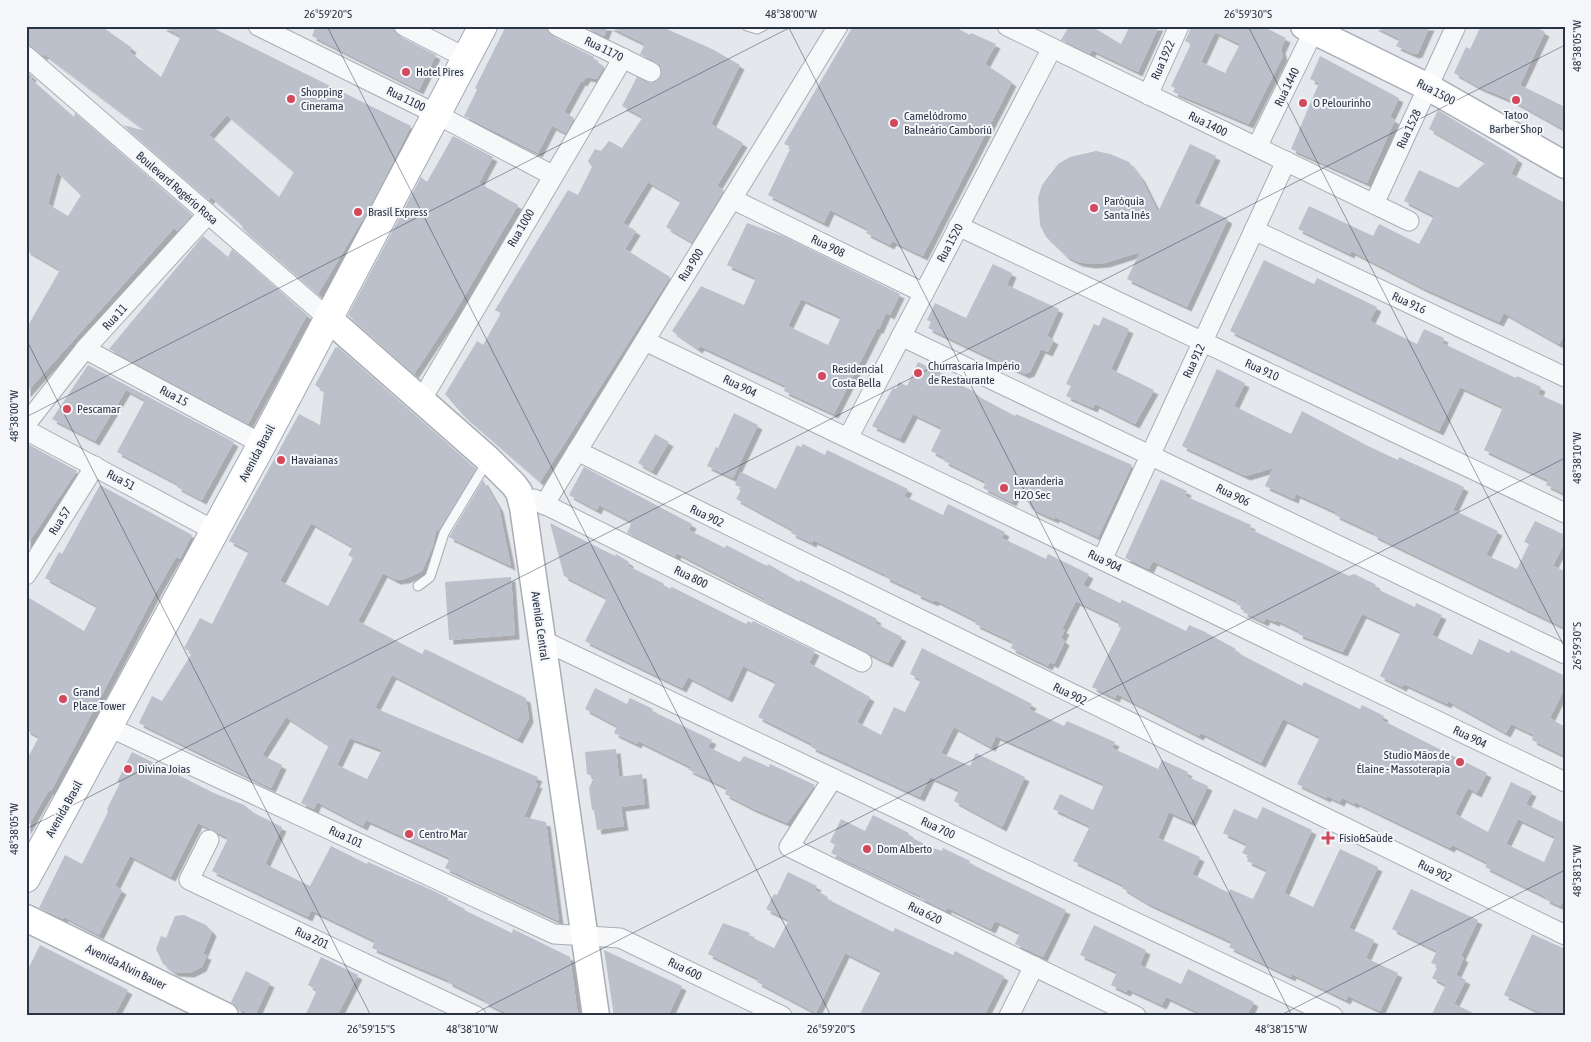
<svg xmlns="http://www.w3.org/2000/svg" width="1591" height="1042" viewBox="0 0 1591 1042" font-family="'Asap Condensed',sans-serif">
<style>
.building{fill:#bbc0ca;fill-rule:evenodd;filter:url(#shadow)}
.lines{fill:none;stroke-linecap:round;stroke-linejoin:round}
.lane-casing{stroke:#a9aeb7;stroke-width:11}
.street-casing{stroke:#a9aeb7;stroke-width:21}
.secondary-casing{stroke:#a9aeb7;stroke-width:29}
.primary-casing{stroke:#a3abb8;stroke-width:30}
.lane{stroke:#f7f8fa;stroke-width:9}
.street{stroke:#f7f8fa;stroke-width:19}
.secondary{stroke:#fff;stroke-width:26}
.primary{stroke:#fff;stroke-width:28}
.ticks{fill:none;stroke:#2b3445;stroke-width:1;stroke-opacity:0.45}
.poi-dot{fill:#d1495b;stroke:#f4f6f9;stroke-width:2}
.labels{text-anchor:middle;stroke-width:4;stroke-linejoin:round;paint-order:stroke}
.street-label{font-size:12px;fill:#2b3445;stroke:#f4f6f9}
.poi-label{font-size:12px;fill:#2b3445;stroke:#f4f6f9;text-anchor:start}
.neatline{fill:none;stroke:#2b3445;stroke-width:2}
.ticks-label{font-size:12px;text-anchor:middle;fill:#2b3445}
</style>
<defs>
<filter id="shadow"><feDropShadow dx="4.5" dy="4.5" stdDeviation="0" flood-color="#0004"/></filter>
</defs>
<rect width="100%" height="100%" fill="#e4e7ec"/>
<g class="building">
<path d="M26,26H101L132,48L130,52L161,77L181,36L161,26H209L411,126L370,207L318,294L242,228L243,226L211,197L209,200L123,125L146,131L44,54L43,56L33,48L26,45ZM227,115L294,172L279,197L209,135Z"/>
<polygon points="316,26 393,26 399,36 436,55 419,90 312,36"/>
<polygon points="506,26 546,26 552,36 594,57 593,60 604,66 597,79 586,77 583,82 581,81 564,112 574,118 566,133 552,126 538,153 464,116 477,90 475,88"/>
<polygon points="583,26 660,26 712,49 740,65 711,124 743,143 717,186 724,190 692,242 666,227 681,201 648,182 623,223 636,231 625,249 670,277 540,482 463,415 445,394 477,341 483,345 501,313 495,310 568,190 578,195 592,167 588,161 595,149 601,151 609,141 622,148 643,117 622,106 637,77 651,83 661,76 660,65 640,54 645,44 608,26 604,36"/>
<polygon points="853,26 953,26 970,35 971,33 996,44 985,64 1012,82 923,256 892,241 890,245 866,233 868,229 830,210 824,223 768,195 791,147 784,144"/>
<polygon points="1069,26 1091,26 1121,44 1130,26 1159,26 1138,72 1092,50 1090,54 1061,40"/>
<path d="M1192,26H1262L1286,38L1281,49L1283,56L1249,124L1173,92L1175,88L1171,86L1191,44L1185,41ZM1215,32L1240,44L1225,73L1201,62Z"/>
<polygon points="1373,26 1430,26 1418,53 1414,54 1396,46 1400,39"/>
<polygon points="1481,26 1534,26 1545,32 1520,85 1565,107 1565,130 1513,101 1479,87 1454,73 1466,47 1470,49"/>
<polygon points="1320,56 1399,98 1390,117 1395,120 1367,183 1291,149 1319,83 1310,79"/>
<path d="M26,71L32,76L31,79L74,117L75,113L192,215L177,231L174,228L26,393V329L60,270L26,250ZM57,172L81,195L68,216L48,204Z"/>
<polygon points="1438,110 1518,159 1511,174 1565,203 1565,334 1559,344 1504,313 1499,322 1423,288 1351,251 1350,254 1298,229 1309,206 1373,236 1379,224 1419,244 1434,216 1404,201 1419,170 1458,188 1486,162 1429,129"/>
<polygon points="453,136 493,157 479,183 518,205 455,312 414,374 348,315 421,177 427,182"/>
<polygon points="1190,144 1216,156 1194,203 1228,219 1187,307 1127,279 1140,252 1105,263 1091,264 1078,262 1066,256 1046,237 1040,225 1038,198 1042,185 1058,164 1070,157 1096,151 1110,154 1129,162 1141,178 1158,212"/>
<path d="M747,223L785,237L900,294L890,315L886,313L879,329H877L834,414L784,391L786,386L700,346L698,349L672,331L701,286L744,305L756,278L727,265ZM801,299L841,317L828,345L788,326Z"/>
<polygon points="203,236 228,257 232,249 307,315 248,424 109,349"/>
<polygon points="1264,260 1314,284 1317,278 1377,307 1370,321 1417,344 1424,329 1444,338 1442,343 1516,378 1517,376 1541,387 1538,394 1565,406 1565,494 1546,485 1548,480 1484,450 1503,407 1460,387 1439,431 1230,331"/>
<polygon points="993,264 1012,273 1007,285 1059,309 1047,336 1054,340 1048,352 1041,349 1030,372 1025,374 928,328 931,322 927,320 935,303 966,318"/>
<polygon points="1103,317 1129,329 1111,369 1154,390 1135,424 1095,404 1093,408 1066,396 1071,386 1066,384 1094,324 1099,326"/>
<path d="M338,347L476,469L438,531L436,530L433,546L422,571L405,579L396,580L383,573L358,621L422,654L425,649L526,698L529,718L518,739L392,675L375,708L538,777L535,783L538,784L524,817L546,822L559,921L445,868L450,858L366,820L363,826L317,802L314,809L301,803L329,745L286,717L262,755L282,765L271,788L139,723L152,696L162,701L192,653L184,648L200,618L212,624L249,551L229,541L299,414L320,425L324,391L315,385L335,348ZM311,523L353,547L348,555L353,558L328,606L280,581ZM350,738L382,750L367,779L337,765Z"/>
<polygon points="918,362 954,379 953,381 975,392 974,394 1015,416 1016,414 1132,465 1098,537 1055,517 1054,519 1032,509 1019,487 1012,502 983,488 986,482 944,461 945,458 931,451 942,428 913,414 900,439 872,426 893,388 896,389 899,382 907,386"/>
<polygon points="88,365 234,442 202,500 177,487 178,484 117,452 145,400 126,390 95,441 52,419"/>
<polygon points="1217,369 1245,383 1234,406 1291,434 1302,411 1368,446 1398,460 1399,457 1464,487 1453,510 1498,531 1486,555 1517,569 1529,544 1524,542 1535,521 1565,535 1565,542 1553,566 1565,571 1565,628 1373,535 1374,533 1335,515 1336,512 1296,494 1294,499 1265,486 1273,468 1246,476 1182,446"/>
<polygon points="734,413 758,425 733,478 707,466 716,447 718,448"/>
<polygon points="655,434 669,442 652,471 638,463"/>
<polygon points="26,443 77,471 26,546"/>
<path d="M803,444L825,455L827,450L908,489L904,496L943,515L948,504L1005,532L1002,538L1046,559L1048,554L1089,574L1083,585L1120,603L1122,600L1186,631L1189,625L1205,632L1236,649L1234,651L1302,686L1304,682L1360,709L1362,705L1384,716L1382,720L1487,773L1477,793L1468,788L1455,814L1488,832L1511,782L1532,792L1526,804L1562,822L1565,817V897L1560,906L1545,899L1546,897L1485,867L1488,863L1452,845L1450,848L1355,802L1354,804L1342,798L1340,802L1327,796L1326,798L1297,784L1320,737L1283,719L1261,763L1201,733L1199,736L1117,694L1115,698L1092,687L1121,628L1118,626L1120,622L1076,601L1062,629L1065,630L1061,638L1065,641L1054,664L1050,662L1048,666L1011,648L1013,644L1009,640L975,624L977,621L935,600L934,602L916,594L917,592L885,577L886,575L813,540L812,543L791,533L793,530L736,499L742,488L735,485L741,472L776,489L797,445L801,447ZM1518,819L1555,837L1544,862L1506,844Z"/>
<polygon points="584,467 692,524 689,530 725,548 726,545 767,566 768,564 799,582 800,580 877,619 875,623 902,637 888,663 764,601 765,599 677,553 675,557 627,533 632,522 599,505 597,510 569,495"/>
<polygon points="1161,479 1187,491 1185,496 1251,525 1250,529 1349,576 1354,574 1375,584 1377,589 1415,607 1416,603 1442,615 1432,635 1472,655 1479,639 1509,653 1511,650 1565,676 1565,687 1550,718 1565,727 1565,756 1532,740 1534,735 1511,724 1506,733 1448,701 1447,704 1404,684 1402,687 1380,676 1401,632 1362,614 1343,652 1298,634 1299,631 1276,620 1275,622 1266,618 1264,622 1243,612 1244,608 1236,604 1237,601 1153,561 1149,569 1125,558"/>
<polygon points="483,480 499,508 511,566 449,537"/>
<polygon points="100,485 192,535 180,559 176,557 156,592 51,791 49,790 26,830 26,761 39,737 26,730 26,596 84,631 97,606 45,578 59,552 62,554"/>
<polygon points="550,523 615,556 616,554 629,562 628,566 663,583 666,590 672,587 746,624 748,621 752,623 753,621 815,651 809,663 870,697 857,722 881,735 894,707 905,712 921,680 910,674 922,648 1032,704 1029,709 1064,726 1067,721 1115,742 1112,748 1158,769 1162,760 1188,772 1186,776 1208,786 1191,822 1169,812 1158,838 1200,857 1192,874 1229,893 1230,889 1253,899 1267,870 1247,861 1249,856 1242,853 1247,844 1223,833 1234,809 1257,819 1263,807 1312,830 1284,893 1313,907 1340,849 1378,867 1349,928 1374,940 1366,958 1398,973 1380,1011 1348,996 1346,1000 1292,974 1291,977 1229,947 1232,942 1147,903 1122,888 1123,885 1073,861 1090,826 1053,809 1060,794 1093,810 1104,784 996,736 991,747 954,727 941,753 970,766 976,753 1025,777 1002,827 954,801 959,790 930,777 920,797 811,747 812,744 758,717 776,682 743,666 728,698 688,677 682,688 585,641 607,598 564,576"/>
<polygon points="511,577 515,635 449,640 445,582"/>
<polygon points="595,688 627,704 630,698 653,709 652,711 712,740 708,747 740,762 744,756 769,767 770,764 815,785 787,823 752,808 725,794 727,788 687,769 693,768 638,741 637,744 614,733 617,726 585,709"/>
<polygon points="616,749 619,777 642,774 645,804 621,807 624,826 597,830 594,810 592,810 589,788 594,777 587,774 585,752"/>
<polygon points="132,752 216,794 244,805 254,813 282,827 265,864 310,886 331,846 367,864 368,862 434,891 448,898 447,900 465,909 464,910 512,933 513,929 570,957 578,1016 512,1016 484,1002 485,1000 448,982 448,980 372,948 375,941 311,910 308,917 212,871 228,838 198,823 171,877 130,856 115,886 122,890 99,935 64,917 63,919 39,908 65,855 82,864 108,812 107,809 120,783 117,782"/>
<polygon points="873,815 909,833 908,836 933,848 942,851 943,848 970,861 969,863 1066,910 1043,957 1015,944 1020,933 995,921 991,929 956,912 947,908 946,911 920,898 921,896 831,853 835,845 830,842 841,819 865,831"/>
<polygon points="788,872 817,886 815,890 828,897 827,899 893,932 895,928 953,955 955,951 1004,976 984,1016 859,1016 881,971 845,953 816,1013 757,982 759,979 708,954 723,923 750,933 749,936 774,948 789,920 766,909 774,894 777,895"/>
<polygon points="1411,889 1478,920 1461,956 1464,958 1456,975 1466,980 1454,1004 1480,1016 1431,1016 1446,985 1432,978 1438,966 1431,963 1437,951 1392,929"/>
<polygon points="184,915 206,925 212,932 203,954 207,955 202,967 190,973 174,972 163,964 156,949 161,936 166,938 175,916"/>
<polygon points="1094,925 1146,950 1140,965 1181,984 1188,969 1254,1002 1247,1016 1206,1016 1166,997 1162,1005 1128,989 1126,992 1111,985 1117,972 1080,955"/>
<polygon points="1532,934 1565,949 1565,1016 1547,1016 1504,995"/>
<polygon points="40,945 128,990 114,1016 26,1016 26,973"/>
<polygon points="604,950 682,986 668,1016 614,1016"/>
<polygon points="321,957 358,975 337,1016 305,1016 317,990 308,985"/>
<polygon points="246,971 270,983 255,1016 238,1009 231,1002"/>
</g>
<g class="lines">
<g class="lane-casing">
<g id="lane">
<polyline points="747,26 757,29 763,26"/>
<polyline points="418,586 430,577 444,533 487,462"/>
</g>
</g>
<g class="street-casing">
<g id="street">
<polyline points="258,26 436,114 552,175"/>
<polyline points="404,26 466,58"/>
<polyline points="557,26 651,72"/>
<polyline points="1007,26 1409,221"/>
<polyline points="26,56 328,318"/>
<polyline points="1148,95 1179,26"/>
<polyline points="1257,147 1316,26"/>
<polyline points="732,199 924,293"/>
<polyline points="1374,204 1456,26"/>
<polyline points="958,226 1565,513"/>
<polyline points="1254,230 1565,377"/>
<polyline points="901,336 1565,654"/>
<polyline points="645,341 1565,782"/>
<polyline points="85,349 262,444"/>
<polyline points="422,399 623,58"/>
<polyline points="26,424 85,349 208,214"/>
<polyline points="26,430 215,531"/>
<polyline points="848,438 1052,48"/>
<polyline points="577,451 1565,935"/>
<polyline points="534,499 862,662"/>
<polyline points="544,505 838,26"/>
<polyline points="1102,560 1286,161"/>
<polyline points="26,575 95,466"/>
<polyline points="542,640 1333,1016"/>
<polyline points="109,727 554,934 620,938 782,1016"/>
<polyline points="833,778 789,847 1136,1016"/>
<polyline points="209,840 189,880 476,1016"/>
<polyline points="1009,1016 1034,966"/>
</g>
</g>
<g class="secondary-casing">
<g id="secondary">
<polyline points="1304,26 1428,87 1565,165"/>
<polyline points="328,318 488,459 514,485 519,492 523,507 596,1016"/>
<polyline points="26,918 225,1016"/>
</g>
</g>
<g class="primary-casing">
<polyline id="primary" points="26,878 262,444 483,26"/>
</g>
<use href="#lane" class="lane"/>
<use href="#street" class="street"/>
<use href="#secondary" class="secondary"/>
<use href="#primary" class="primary"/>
</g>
<path class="ticks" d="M327,26L831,1016M788,26L1292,1016M1248,26L1565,648M26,339L371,1016M26,417L793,26M26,829L1565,45M470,1016L1565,458M1279,1016L1565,870"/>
<g class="poi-dot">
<circle cx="406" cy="72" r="5"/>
<circle cx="291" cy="99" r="5"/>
<circle cx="1516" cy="100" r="5"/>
<circle cx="1303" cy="103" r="5"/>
<circle cx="894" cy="123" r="5"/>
<circle cx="1094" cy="208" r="5"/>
<circle cx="358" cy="212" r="5"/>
<circle cx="918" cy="373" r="5"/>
<circle cx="822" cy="376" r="5"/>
<circle cx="67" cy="409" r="5"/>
<circle cx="281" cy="460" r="5"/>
<circle cx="1004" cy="488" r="5"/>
<circle cx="63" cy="699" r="5"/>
<circle cx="1460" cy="762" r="5"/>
<circle cx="128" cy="769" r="5"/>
<circle cx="409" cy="834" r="5"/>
<path d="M1325.5 830.5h5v5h5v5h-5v5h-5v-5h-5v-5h5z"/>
<circle cx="867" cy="849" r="5"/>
</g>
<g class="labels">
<g class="street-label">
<text transform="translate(604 49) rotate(26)" y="4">Rua 1170</text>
<text transform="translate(1163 60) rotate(-66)" y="4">Rua 1922</text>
<text transform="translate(1287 87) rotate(-64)" y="4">Rua 1440</text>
<text transform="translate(1436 92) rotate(28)" y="4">Rua 1500</text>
<text transform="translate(406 99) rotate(26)" y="4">Rua 1100</text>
<text transform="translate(1208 124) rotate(26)" y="4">Rua 1400</text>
<text transform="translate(1409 129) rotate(-65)" y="4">Rua 1528</text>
<text transform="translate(177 188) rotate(41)" y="4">Boulevard Rogério Rosa</text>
<text transform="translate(521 228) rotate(-60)" y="4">Rua 1000</text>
<text transform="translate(950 243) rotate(-62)" y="4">Rua 1520</text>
<text transform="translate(828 246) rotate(26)" y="4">Rua 908</text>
<text transform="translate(691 265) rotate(-58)" y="4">Rua 900</text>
<text transform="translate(1409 303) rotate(25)" y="4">Rua 916</text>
<text transform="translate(115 317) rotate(-48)" y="4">Rua 11</text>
<text transform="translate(1194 361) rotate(-65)" y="4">Rua 912</text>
<text transform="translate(1262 370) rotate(25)" y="4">Rua 910</text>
<text transform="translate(740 386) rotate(26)" y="4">Rua 904</text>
<text transform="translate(174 396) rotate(28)" y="4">Rua 15</text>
<text transform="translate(257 453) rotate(-62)" y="4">Avenida Brasil</text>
<text transform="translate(121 480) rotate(28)" y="4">Rua 51</text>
<text transform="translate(1233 495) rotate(26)" y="4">Rua 906</text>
<text transform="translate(707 516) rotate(26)" y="4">Rua 902</text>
<text transform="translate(60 521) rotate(-58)" y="4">Rua 57</text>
<text transform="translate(1105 561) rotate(26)" y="4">Rua 904</text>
<text transform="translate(691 577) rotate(26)" y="4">Rua 800</text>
<text transform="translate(540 626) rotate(82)" y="4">Avenida Central</text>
<text transform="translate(1070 694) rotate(26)" y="4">Rua 902</text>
<text transform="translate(1470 737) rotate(26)" y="4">Rua 904</text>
<text transform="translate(64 809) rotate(-61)" y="4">Avenida Brasil</text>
<text transform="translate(938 828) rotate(25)" y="4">Rua 700</text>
<text transform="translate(346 837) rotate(25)" y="4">Rua 101</text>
<text transform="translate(1435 871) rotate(26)" y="4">Rua 902</text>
<text transform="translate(925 913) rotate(26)" y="4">Rua 620</text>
<text transform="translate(312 938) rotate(25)" y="4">Rua 201</text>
<text transform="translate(126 967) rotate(26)" y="4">Avenida Alvin Bauer</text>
<text transform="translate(685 969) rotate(26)" y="4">Rua 600</text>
</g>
<g class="poi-label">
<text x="416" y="76">Hotel Pires</text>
<text x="301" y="96">Shopping<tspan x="301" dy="14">Cinerama</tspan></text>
<text x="1313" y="107">O Pelourinho</text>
<text x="1516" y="119" text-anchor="middle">Tatoo<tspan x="1516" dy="14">Barber Shop</tspan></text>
<text x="904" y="120">Camelódromo<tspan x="904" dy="14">Balneário Camboriú</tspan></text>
<text x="1104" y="205">Paróquia<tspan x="1104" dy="14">Santa Inês</tspan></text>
<text x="368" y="216">Brasil Express</text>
<text x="928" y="370">Churrascaria Império<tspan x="928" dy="14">de Restaurante</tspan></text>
<text x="832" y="373">Residencial<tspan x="832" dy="14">Costa Bella</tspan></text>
<text x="77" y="413">Pescamar</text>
<text x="291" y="464">Havaianas</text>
<text x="1014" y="485">Lavanderia<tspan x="1014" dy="14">H2O Sec</tspan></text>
<text x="73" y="696">Grand<tspan x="73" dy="14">Place Tower</tspan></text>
<text x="1450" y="759" text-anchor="end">Studio Mãos de<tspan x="1450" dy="14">Élaine - Massoterapia</tspan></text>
<text x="138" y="773">Divina Joias</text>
<text x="419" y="838">Centro Mar</text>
<text x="1339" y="842">Físio&amp;Saúde</text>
<text x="877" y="853">Dom Alberto</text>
</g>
</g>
<rect width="1591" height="1042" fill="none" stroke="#f4f6f9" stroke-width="55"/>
<rect x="28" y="28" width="1536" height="986" class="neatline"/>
<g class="ticks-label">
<text x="328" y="18">26°59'20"S</text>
<text x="791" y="18">48°38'00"W</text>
<text x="1248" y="18">26°59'30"S</text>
<text transform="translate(1577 46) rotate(-90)" y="4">48°38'05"W</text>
<text transform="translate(14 416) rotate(-90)" y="4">48°38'00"W</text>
<text transform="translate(1577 458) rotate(-90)" y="4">48°38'10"W</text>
<text transform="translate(1577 646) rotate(-90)" y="4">26°59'30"S</text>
<text transform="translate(14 829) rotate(-90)" y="4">48°38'05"W</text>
<text transform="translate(1577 871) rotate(-90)" y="4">48°38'15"W</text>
<text x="371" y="1033">26°59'15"S</text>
<text x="472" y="1033">48°38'10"W</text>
<text x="831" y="1033">26°59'20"S</text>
<text x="1281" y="1033">48°38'15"W</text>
</g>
</svg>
